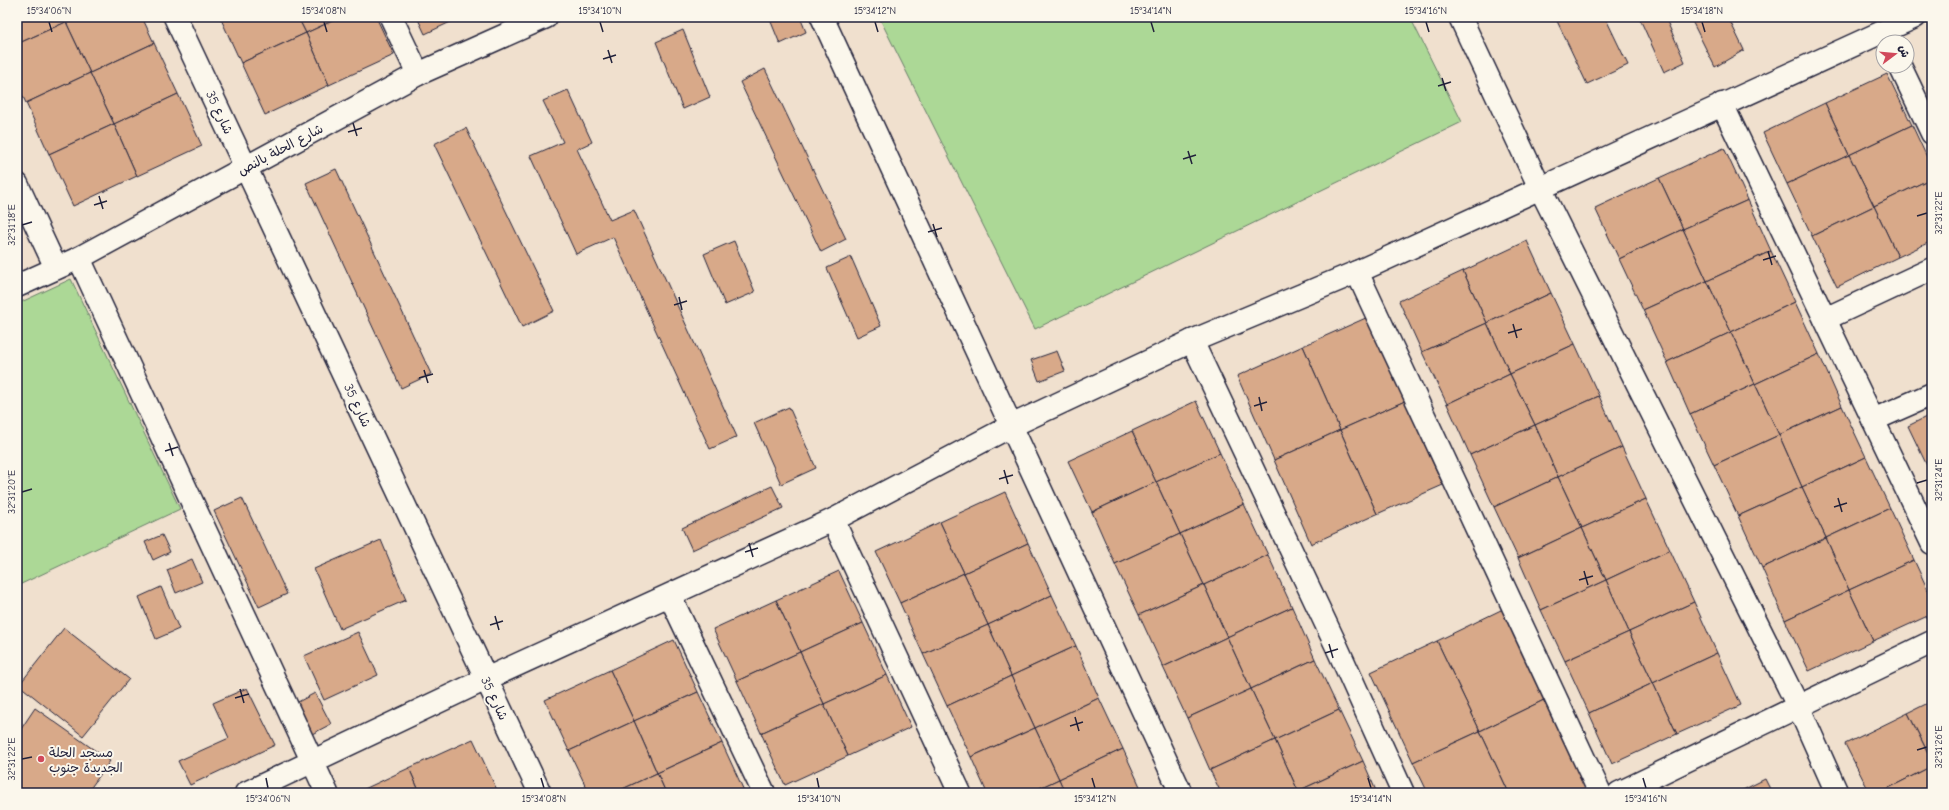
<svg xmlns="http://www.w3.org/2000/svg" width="1949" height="810" viewBox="0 0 1949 810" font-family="'Comic Neue','Playpen Sans Arabic',sans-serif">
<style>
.pitch{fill:#acd896;stroke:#677d68}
.building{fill:#d8a989;stroke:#22223b}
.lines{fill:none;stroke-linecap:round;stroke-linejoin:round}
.minor-casing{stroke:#22223b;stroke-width:25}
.tertiary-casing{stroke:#22223b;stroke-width:25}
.minor{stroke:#fbf7ec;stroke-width:22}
.tertiary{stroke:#fbf7ec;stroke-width:22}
.ticks{fill:none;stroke:#22223b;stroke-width:1.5}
.poi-dot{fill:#d1495b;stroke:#fbf7ec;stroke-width:1.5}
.labels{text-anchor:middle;stroke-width:4;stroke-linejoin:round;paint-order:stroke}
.street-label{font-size:13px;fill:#22223b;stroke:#fbf7ec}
.poi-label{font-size:13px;fill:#22223b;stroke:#fbf7ec;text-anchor:start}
.neatline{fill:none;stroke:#22223b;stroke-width:1.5}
.ticks-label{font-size:10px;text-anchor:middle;fill:#22223b}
</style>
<rect width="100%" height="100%" fill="#f0e0ce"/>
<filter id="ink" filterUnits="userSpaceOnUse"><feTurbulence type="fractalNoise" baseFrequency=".025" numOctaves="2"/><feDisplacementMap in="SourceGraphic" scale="8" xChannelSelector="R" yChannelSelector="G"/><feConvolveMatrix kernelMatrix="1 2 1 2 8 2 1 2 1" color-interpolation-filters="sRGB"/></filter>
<g filter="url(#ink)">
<g class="pitch">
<polygon points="879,17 1410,17 1462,122 1035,329"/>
<polygon points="71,279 180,509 17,586 17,304"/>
</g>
<g class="building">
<polygon points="17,17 64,17 66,22 17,44"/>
<polygon points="64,17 77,17 66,22"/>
<polygon points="77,17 142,17 154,43 90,73 66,22"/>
<polygon points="220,17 298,17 306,33 241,63"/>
<polygon points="298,17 341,17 306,33"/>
<polygon points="341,17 376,17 394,55 329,85 306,33"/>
<polygon points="417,17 461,17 425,34"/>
<polygon points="769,17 800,17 806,32 780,44"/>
<polygon points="1565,17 1605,17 1628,65 1587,84 1557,21"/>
<polygon points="1639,17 1665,17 1685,62 1664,72"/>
<polygon points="1690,17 1728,17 1744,50 1715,67"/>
<polygon points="66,22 90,73 26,103 17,84 17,44"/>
<polygon points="683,30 710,97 683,109 656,42"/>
<polygon points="306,33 329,85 265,115 241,63"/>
<polygon points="154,43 178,94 114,124 90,73"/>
<polygon points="765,69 846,239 821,252 740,82"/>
<polygon points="90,73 114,124 49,154 26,103"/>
<polygon points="1887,74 1912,125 1849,155 1825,103"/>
<polygon points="568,90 592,142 577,149 610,220 634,210 737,437 710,449 613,237 576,254 531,156 563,142 543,101"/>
<polygon points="178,94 202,146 137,176 114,124"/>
<polygon points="1825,103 1849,155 1787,184 1763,133"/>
<polygon points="114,124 137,176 73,206 49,154"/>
<polygon points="1912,125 1932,168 1932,178 1874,206 1849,155"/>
<polygon points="466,128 554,311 522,327 434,144"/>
<polygon points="1724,148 1748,200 1683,229 1659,178"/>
<polygon points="1849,155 1874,206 1812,236 1787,184"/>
<polygon points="336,169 431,374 401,388 306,183"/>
<polygon points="1659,178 1683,229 1619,259 1595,208"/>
<polygon points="1932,178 1932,241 1898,257 1874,206"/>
<polygon points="1748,200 1771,251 1707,281 1683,229"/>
<polygon points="1874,206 1898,257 1837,287 1812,236"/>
<polygon points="1683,229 1707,281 1643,310 1619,259"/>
<polygon points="734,241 755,292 725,305 704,254"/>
<polygon points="1527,241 1551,293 1487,323 1463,271"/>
<polygon points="1771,251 1795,302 1731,332 1707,281"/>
<polygon points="851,257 881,326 857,337 827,268"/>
<polygon points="1463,271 1487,323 1422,352 1399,301"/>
<polygon points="1707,281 1731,332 1667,362 1643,310"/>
<polygon points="1551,293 1575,344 1510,374 1487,323"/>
<polygon points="1795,302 1819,354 1755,384 1731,332"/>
<polygon points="1368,317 1405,401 1340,430 1303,346"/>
<polygon points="1487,323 1510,374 1447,404 1422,352"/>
<polygon points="1731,332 1755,384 1690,414 1667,362"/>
<polygon points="1575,344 1599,396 1535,425 1510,374"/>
<polygon points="1303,346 1340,430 1274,460 1237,376"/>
<polygon points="1057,351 1065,371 1039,381 1031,360"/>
<polygon points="1819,354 1842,406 1779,435 1755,384"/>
<polygon points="1510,374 1535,425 1470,455 1447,404"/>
<polygon points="1755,384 1779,435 1714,465 1690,414"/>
<polygon points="1599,396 1622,447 1558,477 1535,425"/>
<polygon points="1196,401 1220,453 1156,482 1132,431"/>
<polygon points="1405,401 1443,485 1377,514 1340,430"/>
<polygon points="1842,406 1866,457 1802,487 1779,435"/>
<polygon points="789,407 816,468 781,484 754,423"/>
<polygon points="1932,414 1932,476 1908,426"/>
<polygon points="1535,425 1558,477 1494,507 1470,455"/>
<polygon points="1340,430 1377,514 1311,544 1274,460"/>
<polygon points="1132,431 1156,482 1092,512 1068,461"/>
<polygon points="1779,435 1802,487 1738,516 1714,465"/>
<polygon points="1622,447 1646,499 1582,528 1558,477"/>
<polygon points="1220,453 1244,504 1180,534 1156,482"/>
<polygon points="1866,457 1890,508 1826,538 1802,487"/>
<polygon points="1558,477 1582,528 1518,558 1494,507"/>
<polygon points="1156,482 1180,534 1115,564 1092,512"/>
<polygon points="772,486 783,508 692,550 682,528"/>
<polygon points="1802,487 1826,538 1762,568 1738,516"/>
<polygon points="1005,492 1028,543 964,573 940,522"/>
<polygon points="242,498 287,594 259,607 214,511"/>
<polygon points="1646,499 1670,550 1606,580 1582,528"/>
<polygon points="1244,504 1268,555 1204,585 1180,534"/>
<polygon points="1890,508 1914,560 1849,590 1826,538"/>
<polygon points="940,522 964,573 900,603 876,552"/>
<polygon points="1582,528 1606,580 1541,610 1518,558"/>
<polygon points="1180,534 1204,585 1139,615 1115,564"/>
<polygon points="162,535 170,552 153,560 145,542"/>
<polygon points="1826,538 1849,590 1785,620 1762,568"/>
<polygon points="381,540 406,600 340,629 314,569"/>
<polygon points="1028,543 1052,595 988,625 964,573"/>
<polygon points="1670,550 1694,602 1629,632 1606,580"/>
<polygon points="1268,555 1292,607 1227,637 1204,585"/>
<polygon points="192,559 202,582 176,593 167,570"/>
<polygon points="1914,560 1932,599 1932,614 1873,641 1849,590"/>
<polygon points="839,571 863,623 800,652 776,600"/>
<polygon points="964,573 988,625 923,654 900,603"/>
<polygon points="1606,580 1629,632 1565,661 1541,610"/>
<polygon points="1204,585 1227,637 1163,667 1139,615"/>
<polygon points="161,587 179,629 156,639 139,597"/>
<polygon points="1849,590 1873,641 1809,671 1785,620"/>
<polygon points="1052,595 1076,646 1011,676 988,625"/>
<polygon points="776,600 800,652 737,681 713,629"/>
<polygon points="1694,602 1717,653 1653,683 1629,632"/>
<polygon points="1292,607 1315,659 1251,689 1227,637"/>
<polygon points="1503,609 1546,699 1480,731 1437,641"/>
<polygon points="863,623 887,675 824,704 800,652"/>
<polygon points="988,625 1011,676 947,706 923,654"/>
<polygon points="64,628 129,679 83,736 19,685"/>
<polygon points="358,632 378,675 324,700 304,656"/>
<polygon points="1629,632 1653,683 1589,713 1565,661"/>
<polygon points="1227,637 1251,689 1187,718 1163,667"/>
<polygon points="674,640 698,692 634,721 610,670"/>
<polygon points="1437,641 1480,731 1413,762 1371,672"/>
<polygon points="1076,646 1099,698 1035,728 1011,676"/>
<polygon points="800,652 824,704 761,733 737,681"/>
<polygon points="1717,653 1741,705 1677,734 1653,683"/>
<polygon points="1315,659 1339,710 1275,740 1251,689"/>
<polygon points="610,670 634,721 569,751 545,700"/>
<polygon points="887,675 911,727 848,756 824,704"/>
<polygon points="1011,676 1035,728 971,757 947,706"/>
<polygon points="1653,683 1677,734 1612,764 1589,713"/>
<polygon points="247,688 275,745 190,785 178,761 229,738 213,703"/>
<polygon points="1251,689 1275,740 1210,770 1187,718"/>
<polygon points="698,692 722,743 657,773 634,721"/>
<polygon points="315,693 331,724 312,734 296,703"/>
<polygon points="1099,698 1123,749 1059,779 1035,728"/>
<polygon points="1546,699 1588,789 1581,793 1509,793 1480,731"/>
<polygon points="1932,701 1932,761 1908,713"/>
<polygon points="824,704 848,756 785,785 761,733"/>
<polygon points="35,708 110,761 87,793 17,793 17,735"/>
<polygon points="1339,710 1363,761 1298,791 1275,740"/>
<polygon points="1908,713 1932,761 1932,766 1879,793 1870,793 1845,744"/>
<polygon points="634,721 657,773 614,793 589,793 569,751"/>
<polygon points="1035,728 1059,779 1029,793 987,793 971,757"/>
<polygon points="1480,731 1509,793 1428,793 1413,762"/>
<polygon points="473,739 497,790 491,793 420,793 409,768"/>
<polygon points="1275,740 1298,791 1295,793 1221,793 1210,770"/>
<polygon points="722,743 745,793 666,793 657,773"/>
<polygon points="1123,749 1143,793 1065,793 1059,779"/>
<polygon points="1363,761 1377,793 1299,793 1298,791"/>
<polygon points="1932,766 1932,793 1879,793"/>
<polygon points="409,768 420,793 356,793"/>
<polygon points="657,773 666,793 614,793"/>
<polygon points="1059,779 1065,793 1029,793"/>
<polygon points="1765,779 1772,793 1737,793"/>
</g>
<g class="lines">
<g class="minor-casing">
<g id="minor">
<polyline points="175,17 540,793"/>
<polyline points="391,17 418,74"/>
<polyline points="822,17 1181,793"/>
<polyline points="1900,66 1932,133"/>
<polyline points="1722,104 1932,543"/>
<polyline points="17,184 56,268"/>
<polyline points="79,258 327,793"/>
<polyline points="1357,272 1600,793"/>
<polyline points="1825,319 1932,269"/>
<polyline points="1192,341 1336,645 1403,793"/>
<polyline points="1873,420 1932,394"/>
<polyline points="833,520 960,793"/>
<polyline points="670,596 764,793"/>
<polyline points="246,793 486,679 833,520 1011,426 1192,341 1357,272 1915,17"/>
<polyline points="1619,793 1932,642"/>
</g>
</g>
<g class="tertiary-casing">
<g id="tertiary">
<polyline points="1460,17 1540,188 1799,708 1837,793"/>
<polyline points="17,286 79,258 418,74 546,17"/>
</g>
</g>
<use href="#minor" class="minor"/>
<use href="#tertiary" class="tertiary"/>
</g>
</g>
<path class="ticks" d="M49,22L52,32M324,22L327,32M600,22L603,32M875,22L878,32M1151,22L1154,32M1426,22L1429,32M1702,22L1705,32M608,50L612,63M603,59L616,55M1442,78L1446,91M1438,86L1451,82M353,123L357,136M348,132L362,128M1188,151L1192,164M1183,159L1196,155M99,196L103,209M94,205L107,201M1917,216L1927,213M933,224L937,237M22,225L32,222M928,232L942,228M1768,251L1772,265M1763,260L1776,256M679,297L682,310M674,305L687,301M1513,324L1517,338M1508,333L1522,329M424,370L428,383M419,378L433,374M1259,397L1262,411M1254,406L1267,402M169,443L173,456M165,451L178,447M1004,470L1008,484M999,479L1013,475M1917,483L1927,480M22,492L32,489M1838,498L1842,512M1834,507L1847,503M749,543L753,557M745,552L758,548M1584,571L1588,585M1579,580L1593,576M495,616L499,630M490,625L503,621M1329,644L1333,658M1325,653L1338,649M240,689L244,703M235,698L249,694M1075,717L1079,731M1070,726L1083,722M1917,750L1927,747M22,759L32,757M266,778L268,788M541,778L544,788M817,778L819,788M1092,778L1095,788M1368,778L1371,788M1643,778L1646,788"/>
<circle class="poi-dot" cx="41" cy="759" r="4"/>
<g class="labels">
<g class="street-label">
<text transform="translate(220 112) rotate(65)" y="5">شارع 35</text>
<text transform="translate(280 149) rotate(-28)" y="5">شارع الحلة بالنص</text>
<text transform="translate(358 405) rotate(65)" y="5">شارع 35</text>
<text transform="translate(495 698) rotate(65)" y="5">شارع 35</text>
</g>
<g class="poi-label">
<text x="49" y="757">مسجد الحلة<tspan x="49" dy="15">الجديدة جنوب</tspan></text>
</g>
</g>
<rect width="1949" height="810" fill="none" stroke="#fbf7ec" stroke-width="44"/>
<g transform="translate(1895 54) rotate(74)"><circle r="19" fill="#fbf7ec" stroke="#a4a2a5"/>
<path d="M0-3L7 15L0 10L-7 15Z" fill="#d1495b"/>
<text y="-6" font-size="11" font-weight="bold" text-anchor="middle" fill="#22223b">ش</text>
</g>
<rect x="22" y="22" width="1905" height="766" class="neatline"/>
<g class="ticks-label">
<text x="49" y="14">15°34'06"N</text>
<text x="324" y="14">15°34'08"N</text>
<text x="600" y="14">15°34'10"N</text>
<text x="875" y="14">15°34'12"N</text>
<text x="1151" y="14">15°34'14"N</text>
<text x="1426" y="14">15°34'16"N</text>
<text x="1702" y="14">15°34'18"N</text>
<text transform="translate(1938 213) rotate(-90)" y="4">32°31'22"E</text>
<text transform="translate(11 225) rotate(-90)" y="4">32°31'18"E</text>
<text transform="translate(1938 480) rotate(-90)" y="4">32°31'24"E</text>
<text transform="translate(11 492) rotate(-90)" y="4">32°31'20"E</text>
<text transform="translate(1938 747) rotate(-90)" y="4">32°31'26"E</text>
<text transform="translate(11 759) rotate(-90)" y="4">32°31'22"E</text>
<text x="268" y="802">15°34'06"N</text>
<text x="544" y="802">15°34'08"N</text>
<text x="819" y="802">15°34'10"N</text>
<text x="1095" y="802">15°34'12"N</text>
<text x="1371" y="802">15°34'14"N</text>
<text x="1646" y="802">15°34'16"N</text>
</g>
</svg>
